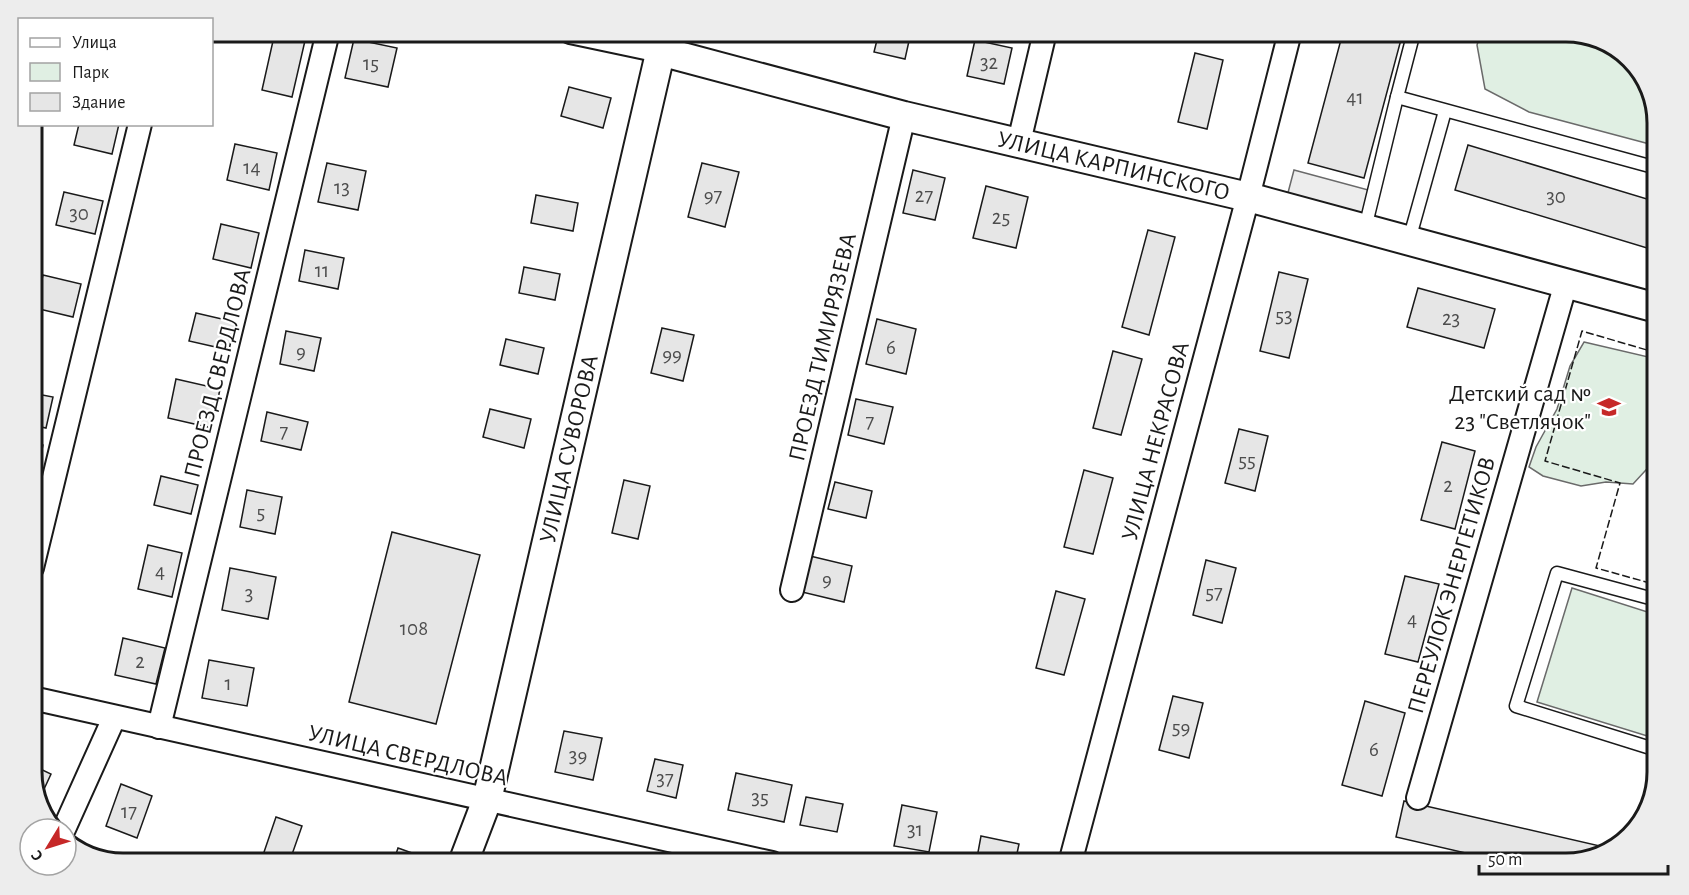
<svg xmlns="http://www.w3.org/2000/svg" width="1689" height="895" viewBox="0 0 1689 895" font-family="'Alegreya Sans',sans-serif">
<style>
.green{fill:#e0efe3;stroke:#6a6a6a;stroke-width:1.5}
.parking{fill:#ededed;stroke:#6a6a6a;stroke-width:1.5}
.building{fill:#e6e6e6;stroke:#1a1a1a;stroke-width:1.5}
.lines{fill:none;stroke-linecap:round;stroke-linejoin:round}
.service-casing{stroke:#1a1a1a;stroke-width:15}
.minor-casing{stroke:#1a1a1a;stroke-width:26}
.tertiary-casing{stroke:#1a1a1a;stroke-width:32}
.service{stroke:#fff;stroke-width:12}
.minor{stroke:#fff;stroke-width:22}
.tertiary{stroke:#fff;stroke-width:28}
.fence{stroke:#1a1a1a;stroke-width:1.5;stroke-dasharray:8 3;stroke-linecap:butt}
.labels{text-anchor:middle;stroke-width:4.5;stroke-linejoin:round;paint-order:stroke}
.number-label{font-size:21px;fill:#4d4d4d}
.street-label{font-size:24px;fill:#1a1a1a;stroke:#fff}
.poi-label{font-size:24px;fill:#1a1a1a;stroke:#fff;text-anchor:end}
.rim{fill:none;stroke:#1a1a1a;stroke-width:3}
</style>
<rect width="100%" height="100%" fill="#fff"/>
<g class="green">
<polygon points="1481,32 1566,32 1607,41 1642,72 1657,117 1657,146 1529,112 1485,89 1477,45"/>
<polygon points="1584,342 1657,359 1657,458 1633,484 1606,482 1581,486 1543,476 1529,467 1536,447 1557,409 1570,366"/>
<polygon points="1572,588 1657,615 1657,739 1537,702"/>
</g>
<polygon class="parking" points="1294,170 1372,191 1363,224 1285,204"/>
<g class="building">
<polygon points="275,32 307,32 292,97 262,90"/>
<polygon points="879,32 911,32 905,59 874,52"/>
<polygon points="1196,32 1229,32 1226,41 1195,34"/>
<polygon points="1343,32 1403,32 1364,178 1308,163"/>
<polygon points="354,39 397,48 388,87 345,78"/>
<polygon points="975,40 1012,48 1004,84 967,76"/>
<polygon points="1195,53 1223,60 1207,129 1178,122"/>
<polygon points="569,87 611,98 603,128 561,116"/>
<polygon points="79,124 119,124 112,154 74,145"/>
<polygon points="235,144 277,153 269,190 227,180"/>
<polygon points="1468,145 1657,202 1657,251 1455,190"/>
<polygon points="327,163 366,171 358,210 318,202"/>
<polygon points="702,163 739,172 725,227 688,217"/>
<polygon points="913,170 945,178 935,220 903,213"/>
<polygon points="986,186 1028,197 1016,248 973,238"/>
<polygon points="64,192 103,201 95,234 56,225"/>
<polygon points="536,195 578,203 573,231 531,223"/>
<polygon points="221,224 259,233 251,268 213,259"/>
<polygon points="1148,230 1175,237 1149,335 1122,327"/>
<polygon points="305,250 344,258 338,289 299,281"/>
<polygon points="524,267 560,274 555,300 519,293"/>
<polygon points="1279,272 1308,279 1289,358 1260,351"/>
<polygon points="43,275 81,284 73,317 35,308"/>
<polygon points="1418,288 1495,309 1484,348 1407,327"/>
<polygon points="196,313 235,322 229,350 189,341"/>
<polygon points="877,319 916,329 906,374 866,364"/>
<polygon points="662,328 694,335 683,381 651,373"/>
<polygon points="286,331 321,338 314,371 280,364"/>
<polygon points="506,339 544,348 538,374 500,365"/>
<polygon points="1113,351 1142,359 1121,435 1093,428"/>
<polygon points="176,379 220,389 212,428 168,418"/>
<polygon points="32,393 53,397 46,428 32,425"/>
<polygon points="856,399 893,407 884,444 848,435"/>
<polygon points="490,409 531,419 524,448 483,437"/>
<polygon points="267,412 308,422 301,450 261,441"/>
<polygon points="1239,429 1268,436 1255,491 1225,483"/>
<polygon points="32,442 43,445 36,478 32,477"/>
<polygon points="1442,442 1475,451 1455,529 1421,520"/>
<polygon points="1084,470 1113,478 1093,554 1064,547"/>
<polygon points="161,476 198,485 191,514 154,505"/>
<polygon points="624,480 650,486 638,539 612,533"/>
<polygon points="835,482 872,491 866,518 828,509"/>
<polygon points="247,490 282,497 275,534 240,527"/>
<polygon points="392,532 480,555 436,724 349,702"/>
<polygon points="148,545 182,553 172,597 138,589"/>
<polygon points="810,556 852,566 844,602 802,592"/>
<polygon points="1206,560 1236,568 1222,623 1193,615"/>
<polygon points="230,568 276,577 268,619 222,610"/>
<polygon points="1405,576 1439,584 1418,662 1385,654"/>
<polygon points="1056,591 1085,599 1064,675 1036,668"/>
<polygon points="123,638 165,648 156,684 115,675"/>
<polygon points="209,660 254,668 247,706 202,698"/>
<polygon points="1173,696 1203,703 1189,758 1159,750"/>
<polygon points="1365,701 1405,713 1382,796 1342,785"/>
<polygon points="564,731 602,738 593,780 555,772"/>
<polygon points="655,759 683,765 676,798 647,791"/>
<polygon points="32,765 51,774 39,800 32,778"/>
<polygon points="736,773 792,785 784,822 728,810"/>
<polygon points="121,784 152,796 137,838 106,826"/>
<polygon points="806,797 843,804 837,832 800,825"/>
<polygon points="1404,801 1613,849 1566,863 1509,863 1396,837"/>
<polygon points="902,805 937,812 929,852 894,846"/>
<polygon points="276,817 302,826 289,863 279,863 262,858"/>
<polygon points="981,836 1019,844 1015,863 976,863"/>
<polygon points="398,848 426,858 423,863 393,863"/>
</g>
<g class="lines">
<g class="service-casing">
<g id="service">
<polyline points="1414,32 1397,97 1657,168"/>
<polyline points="1365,228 1397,97"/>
<polyline points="1409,240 1445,111"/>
<polyline points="1657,600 1557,573 1516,706 1657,750"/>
</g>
</g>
<g class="minor-casing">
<g id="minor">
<polyline points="570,32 660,51"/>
<polyline points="1019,142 1045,32"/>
<polyline points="32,568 140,124"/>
<polyline points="792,590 904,116"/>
<polyline points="32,698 772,863"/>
<polyline points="159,727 328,32"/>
<polyline points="1418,798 1566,283"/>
<polyline points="64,829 114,718"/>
<polyline points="1070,863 1248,197 1290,32"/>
</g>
</g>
<g class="tertiary-casing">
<g id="tertiary">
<path id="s1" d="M660,51L904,116L1248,197L1657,308"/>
<path id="s2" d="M463,863L487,800L665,32"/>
</g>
</g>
<use href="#service" class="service"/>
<use href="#minor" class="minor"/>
<use href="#tertiary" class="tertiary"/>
<polyline class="fence" points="1657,353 1582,331 1545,461 1620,483 1596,568 1657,585"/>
</g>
<defs>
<g id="school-bare" transform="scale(1.8)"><path d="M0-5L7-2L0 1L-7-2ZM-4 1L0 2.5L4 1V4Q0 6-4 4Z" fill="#c62828" stroke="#fff" stroke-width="2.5" paint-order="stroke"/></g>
</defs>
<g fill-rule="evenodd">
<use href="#school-bare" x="1609" y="407"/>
</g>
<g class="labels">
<g class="number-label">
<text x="989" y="69">32</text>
<text x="371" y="70">15</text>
<text x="1355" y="104">41</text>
<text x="252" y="174">14</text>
<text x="342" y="194">13</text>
<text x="713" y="202">97</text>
<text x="924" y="202">27</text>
<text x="1556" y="203">30</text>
<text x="79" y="220">30</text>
<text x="1001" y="224">25</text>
<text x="322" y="277">11</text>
<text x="1284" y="322">53</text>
<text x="1451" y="325">23</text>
<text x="891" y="354">6</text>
<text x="301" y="358">9</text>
<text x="672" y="361">99</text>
<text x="870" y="428">7</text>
<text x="284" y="438">7</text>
<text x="1247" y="467">55</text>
<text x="1448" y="492">2</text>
<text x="261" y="519">5</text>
<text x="160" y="578">4</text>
<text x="827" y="586">9</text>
<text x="1214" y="599">57</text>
<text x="249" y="600">3</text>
<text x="1412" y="626">4</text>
<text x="414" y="635">108</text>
<text x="140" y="668">2</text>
<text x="228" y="690">1</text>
<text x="1181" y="734">59</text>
<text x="1374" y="756">6</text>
<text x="578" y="762">39</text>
<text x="665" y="785">37</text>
<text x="760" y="804">35</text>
<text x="129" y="818">17</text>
<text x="915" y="836">31</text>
</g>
<g class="street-label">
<text dy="8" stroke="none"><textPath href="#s1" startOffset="468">УЛИЦА КАРПИНСКОГО</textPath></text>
<text transform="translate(822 347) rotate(-77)" y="8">ПРОЕЗД ТИМИРЯЗЕВА</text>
<text transform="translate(217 373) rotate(-76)" y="8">ПРОЕЗД СВЕРДЛОВА</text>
<text transform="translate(1155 441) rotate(-75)" y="8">УЛИЦА НЕКРАСОВА</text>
<text dy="8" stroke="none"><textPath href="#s2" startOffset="428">УЛИЦА СУВОРОВА</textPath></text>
<text transform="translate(1451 585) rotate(-74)" y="8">ПЕРЕУЛОК ЭНЕРГЕТИКОВ</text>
<text transform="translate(408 755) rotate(13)" y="8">УЛИЦА СВЕРДЛОВА</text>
</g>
<g class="poi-label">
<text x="1591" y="401">Детский сад №<tspan x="1591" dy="28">23 "Светлячок"</tspan></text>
</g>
</g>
<path d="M0 0H1689V895H0ZM123 42H1566A81 81 0 0 1 1647 123V772A81 81 0 0 1 1566 853H123A81 81 0 0 1 42 772V123A81 81 0 0 1 123 42Z" fill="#ededed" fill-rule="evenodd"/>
<path class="rim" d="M123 42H1566A81 81 0 0 1 1647 123V772A81 81 0 0 1 1566 853H123A81 81 0 0 1 42 772V123A81 81 0 0 1 123 42Z"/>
<rect x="18" y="18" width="195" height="108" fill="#ffffff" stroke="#a3a3a3" stroke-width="1.5"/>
<rect x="30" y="38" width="30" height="9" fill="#ffffff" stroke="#a3a3a3" stroke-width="1.5"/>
<text x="72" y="48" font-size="18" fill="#1a1a1a">Улица</text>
<rect x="30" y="63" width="30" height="18" fill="#e0efe3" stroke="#a3a3a3" stroke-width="1.5"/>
<text x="72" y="78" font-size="18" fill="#1a1a1a">Парк</text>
<rect x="30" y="93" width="30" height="18" fill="#e6e6e6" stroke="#a3a3a3" stroke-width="1.5"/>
<text x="72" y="108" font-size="18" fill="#1a1a1a">Здание</text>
<g transform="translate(48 847) rotate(232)"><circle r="28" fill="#ffffff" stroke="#a3a3a3" stroke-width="1.5"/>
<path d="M0-4.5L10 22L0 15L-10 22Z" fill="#c62828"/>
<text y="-9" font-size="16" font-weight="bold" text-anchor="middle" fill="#1a1a1a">С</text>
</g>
<path d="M1479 865v9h189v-9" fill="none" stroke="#1a1a1a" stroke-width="3"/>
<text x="1488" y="865" font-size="18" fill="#1a1a1a" stroke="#ffffff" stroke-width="4.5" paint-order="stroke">50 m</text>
</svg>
